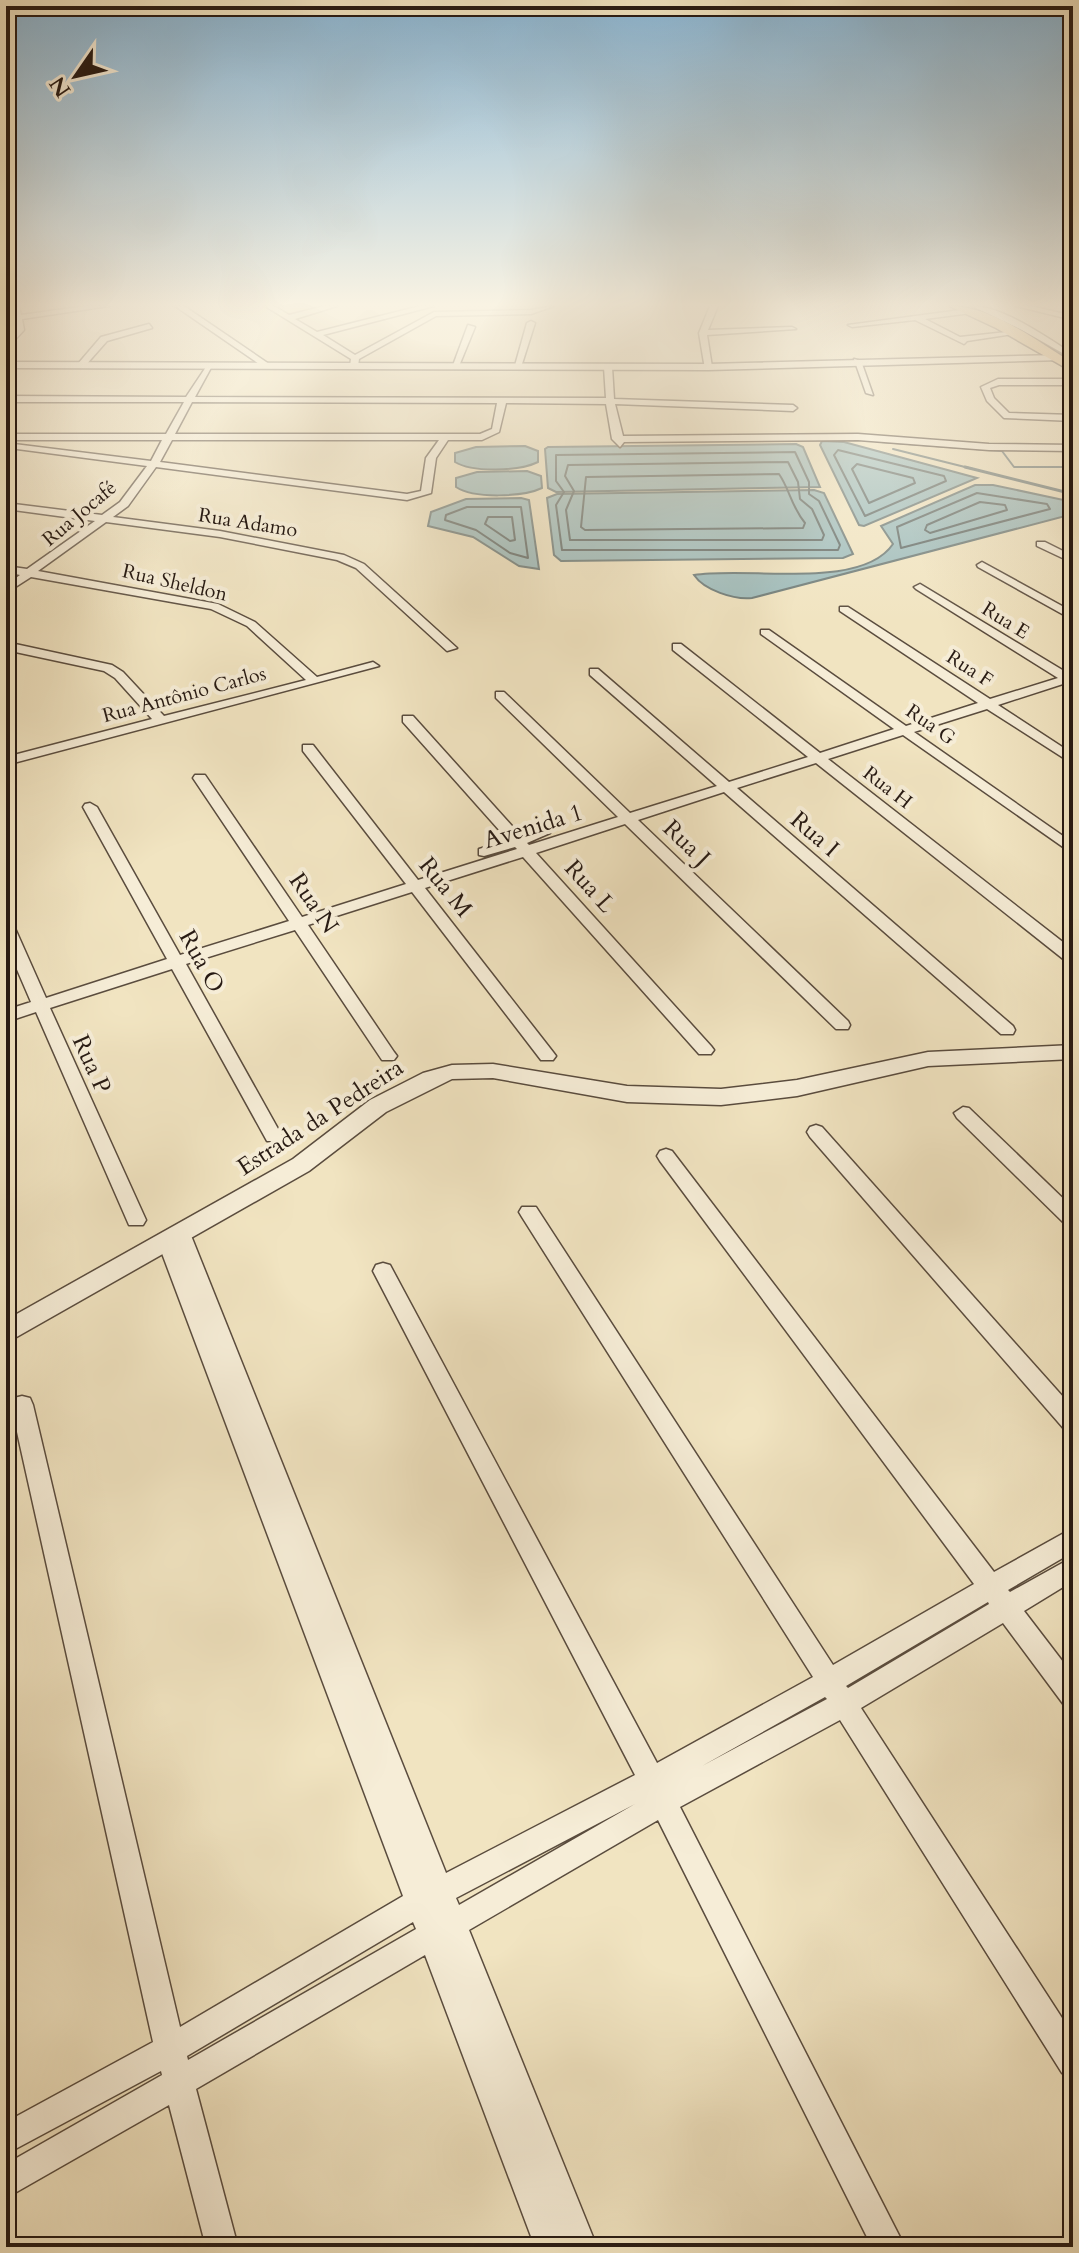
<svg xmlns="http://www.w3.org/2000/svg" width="1079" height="2253" viewBox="0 0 1079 2253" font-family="Cardo,serif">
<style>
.water{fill:#9ebcbc;stroke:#6e7b78;stroke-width:2}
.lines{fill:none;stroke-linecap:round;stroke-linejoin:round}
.shore{stroke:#626b68;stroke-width:2}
.stream-far1{stroke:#6e7b78;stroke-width:2}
.stream{stroke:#6e7b78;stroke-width:3}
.minor-casing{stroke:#5a4c3e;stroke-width:3}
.tertiary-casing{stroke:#5a4c3e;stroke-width:3}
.trunk-casing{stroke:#271a13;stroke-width:3}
.minor{fill:#f6edd7;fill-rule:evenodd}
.tertiary{fill:#f6edd7;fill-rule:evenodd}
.trunk{fill:#e8c280;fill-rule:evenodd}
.labels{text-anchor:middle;stroke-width:8;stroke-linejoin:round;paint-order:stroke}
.far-street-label{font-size:20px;fill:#271a13;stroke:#f6edd7}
.street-label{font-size:24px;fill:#271a13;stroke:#f6edd7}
</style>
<rect width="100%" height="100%" fill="#f1e4c1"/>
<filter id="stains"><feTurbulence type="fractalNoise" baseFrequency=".0025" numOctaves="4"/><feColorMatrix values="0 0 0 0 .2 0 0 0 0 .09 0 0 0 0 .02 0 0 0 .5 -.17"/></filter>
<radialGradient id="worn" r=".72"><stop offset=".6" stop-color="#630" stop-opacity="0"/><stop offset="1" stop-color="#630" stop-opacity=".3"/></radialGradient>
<g class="water">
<polygon points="822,441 844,442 977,478 864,526 859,525 820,445"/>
<polygon points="796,444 803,447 820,487 556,492 548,488 545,449 548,447"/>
<path d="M525,446L538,451V462C520,471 473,473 455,462V453L476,447Z"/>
<path d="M527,471L541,476L542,488C523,497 474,499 456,487V478L477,472Z"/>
<path d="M975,485H993L1073,502V514L752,598C734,600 704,590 694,575C747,566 861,591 893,544L881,526Z"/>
<polygon points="814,490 824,493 853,554 843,558 561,561 554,555 547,498 557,494"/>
<polygon points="521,498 529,500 539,569 519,566 473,537 428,526 431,512 466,499"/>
</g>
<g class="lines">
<g class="shore">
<polygon points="838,450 944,476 946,481 865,516 834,455"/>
<polygon points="795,452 809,482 809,494 819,501 840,545 838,550 562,550 556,505 564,492 556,481 556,455"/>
<polygon points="788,462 798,482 800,499 812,509 824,535 822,540 570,540 566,510 574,491 565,476 568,465"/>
<polygon points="857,464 913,478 915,483 869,503 852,469"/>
<path d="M779,474C790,490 791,506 805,523L803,528L585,530L581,527L586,477Z"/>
<polygon points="977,493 1047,504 1050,509 901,548 897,527"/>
<polygon points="980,502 1005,505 1007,510 930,533 925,530 927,525"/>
<polygon points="467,507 521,507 528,558 510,553 476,530 445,520 446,515"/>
<polygon points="488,517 512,517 515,540 510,541 485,524"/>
</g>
<g class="stream-far1">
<polyline points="881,442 1002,451 1014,467 1073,467"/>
<polyline points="893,449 973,469"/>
</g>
<polyline class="stream" points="965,467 1073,494"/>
<g class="minor-casing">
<g id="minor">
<polygon points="86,306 109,306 22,319 24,330 12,343 16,365 9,367 6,340 16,330 14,320 6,321 6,317 13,316 13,307 19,307 21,315"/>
<polygon points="175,306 184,306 272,366 265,368"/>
<polygon points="265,306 274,306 289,315 324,306 337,306 295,319 317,332 420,306 434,306 323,335 355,355 434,312 531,310 554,306 531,314 436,316 359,359 358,366 354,368 350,366 351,359"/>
<polygon points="710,306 718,306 708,330 792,327 796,329 707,335 712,367 705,369 699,333"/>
<path d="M972,306C1003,306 1046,337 1073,354V359L1022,330Z"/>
<polygon points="1016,306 1031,306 1073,316 1073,320"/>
<polygon points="968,309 971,313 925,319 960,337 1016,331 1020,333 967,341 964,344 915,320 852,327 848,325"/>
<polygon points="531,321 535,323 521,367 514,369 527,323"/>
<polygon points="149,324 152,328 107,341 84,367 77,365 101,337"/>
<polygon points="468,325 475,327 459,366 452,368"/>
<polygon points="854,359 861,361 873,395 866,393"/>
<path d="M208,364L212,366L195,397L606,398L604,367L608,365L612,367L614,399L793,405L797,408L793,411L615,404L623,436L858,434L989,444L1073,445V451L989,450L858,440L624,442L620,447L612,439L606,404L506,403L499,432L482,440H448L436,458L431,493L407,500L156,467L128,506L113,517L220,531L344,555L364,564L457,648L447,651L356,568L337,560L220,537L106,522L38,571L218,604L255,622L317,677L373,662L379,666L6,765V757L152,719L115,678L104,671L6,650V642L112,665L123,672L164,716L306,680L247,626L211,609L31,577L6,593V585L20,575L6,572V566L27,569L95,521L6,509V503L102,515L120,502L147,466L17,449L14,444L151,461L162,440H6V434H166L184,402H6V396L186,397ZM192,402L497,403L492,429L480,434H175ZM172,440H439L426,458L421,491L407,494L160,462Z"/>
<polygon points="998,379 1073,379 1073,385 999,385 990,388 994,398 1009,413 1073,415 1073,421 1004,418 987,401 981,387"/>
<polygon points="1037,542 1045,542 1073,556 1073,563 1037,546"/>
<polygon points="982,562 1073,612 1073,620 978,567 977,565"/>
<polygon points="920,584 1069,674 1073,673 1073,686 1066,683 998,705 1073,754 1073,764 987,709 914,732 1073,843 1073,854 903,735 828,759 1073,950 1073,963 1067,962 816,763 737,788 1013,1026 1015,1030 1013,1034 1001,1034 724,792 638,820 848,1021 850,1025 848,1029 836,1029 625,824 536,853 711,1046 714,1050 711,1054 699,1054 523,857 425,888 553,1052 556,1056 553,1060 541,1060 412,892 308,925 394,1052 397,1056 394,1060 382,1060 295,930 186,964 282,1136 279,1141 267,1141 172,969 50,1008 146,1220 143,1225 129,1225 36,1012 6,1022 6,1010 31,1002 6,944 6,921 14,926 46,998 167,959 83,807 85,804 90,803 97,807 180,955 289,921 193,778 195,775 205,775 302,917 406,884 303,751 303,745 313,745 418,880 517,849 515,847 484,856 479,855 479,849 508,840 403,722 403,716 413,716 521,836 543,829 550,833 527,843 529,845 618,817 496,698 496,692 504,692 630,813 717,786 590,675 590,669 598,669 729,782 808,757 673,650 673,644 681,644 820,753 894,729 761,634 761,630 769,630 906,726 978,703 840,611 840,607 848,607 990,699 1058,678 916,589 914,587"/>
<polygon points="963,1107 969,1108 1073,1208 1073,1227 1066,1225 957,1118 954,1113"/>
<polygon points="816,1125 822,1127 1073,1408 1073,1433 1065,1430 810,1137 807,1132 810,1127"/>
<path d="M666,1149L672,1151L994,1572L1073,1528V1552L1008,1590L1010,1592L1073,1557V1581L1024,1611L1073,1675V1709L1064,1705L1003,1623L861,1708L1073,2035V2077L1062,2073L840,1720L680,1807L905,2247H872L658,1820L469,1930L597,2247H535L425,1955L196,2089L238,2247H206L169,2105L6,2198V2164L162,2075L161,2071L6,2154V2122L153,2042L11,1405L14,1398L22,1396L30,1398L33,1405L180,2027L403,1896L157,1240L160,1235L170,1233L173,1228H187L190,1233L446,1873L635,1775L373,1271L376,1265L383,1263L390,1265L657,1763L813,1677L522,1217L519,1212L522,1207H536L833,1665L974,1584L660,1161L657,1156L660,1151ZM988,1602L989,1604L848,1688L846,1686ZM825,1697L827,1699L702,1766ZM635,1804L459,1905L456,1898ZM413,1922L416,1929L188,2060L187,2056Z"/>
</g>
</g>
<g class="tertiary-casing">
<g id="tertiary">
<polygon points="1058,355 1062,360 708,370 6,368 6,362 708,364"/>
<polygon points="1073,1045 1073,1059 928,1066 797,1096 721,1105 627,1102 493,1078 452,1079 386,1112 309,1171 6,1343 6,1320 293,1159 370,1100 423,1073 452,1065 493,1064 627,1086 721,1089 797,1080 928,1052"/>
</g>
</g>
<g class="trunk-casing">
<path id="trunk" d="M949,306C993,306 1036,341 1073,363V372L996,328Z"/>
</g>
<use href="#minor" class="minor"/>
<use href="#tertiary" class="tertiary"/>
<use href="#trunk" class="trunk"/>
</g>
<linearGradient id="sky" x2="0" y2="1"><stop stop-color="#8ab7d6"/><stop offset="0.49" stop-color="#f9f3e3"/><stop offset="1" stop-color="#f9f3e3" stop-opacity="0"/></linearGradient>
<rect width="1079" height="622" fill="url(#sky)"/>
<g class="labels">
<g class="far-street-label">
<text transform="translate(79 513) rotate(-40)" y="7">Rua Jocafé</text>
<text transform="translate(248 522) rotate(9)" y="7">Rua Adamo</text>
<text transform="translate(175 582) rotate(13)" y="7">Rua Sheldon</text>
<text transform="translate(1006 620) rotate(32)" y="7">Rua E</text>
<text transform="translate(970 668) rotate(33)" y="7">Rua F</text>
<text transform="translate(184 694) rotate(-15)" y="7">Rua Antônio Carlos</text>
<text transform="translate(931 724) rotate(35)" y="7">Rua G</text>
<text transform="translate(888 787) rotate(38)" y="7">Rua H</text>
</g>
<g class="street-label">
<text transform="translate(533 826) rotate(-17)" y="8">Avenida 1</text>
<text transform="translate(815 834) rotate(41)" y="8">Rua I</text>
<text transform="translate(687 843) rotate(44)" y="8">Rua J</text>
<text transform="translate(590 886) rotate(48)" y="8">Rua L</text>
<text transform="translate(446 887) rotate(51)" y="8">Rua M</text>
<text transform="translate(314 903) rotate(56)" y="8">Rua N</text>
<text transform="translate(202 961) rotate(61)" y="8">Rua O</text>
<text transform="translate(92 1064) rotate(66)" y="8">Rua P</text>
<text transform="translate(320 1117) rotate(-33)" y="8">Estrada da Pedreira</text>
</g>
</g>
<rect width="1079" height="2253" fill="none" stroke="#f1e4c1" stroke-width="32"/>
<rect x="8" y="8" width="1063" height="2237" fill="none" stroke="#271a13" stroke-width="4"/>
<rect x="16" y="16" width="1047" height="2221" fill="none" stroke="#271a13" stroke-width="2"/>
<g transform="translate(76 76) rotate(236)" stroke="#f6edd7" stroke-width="6" paint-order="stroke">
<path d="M0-6L14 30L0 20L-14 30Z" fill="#271a13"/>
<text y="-12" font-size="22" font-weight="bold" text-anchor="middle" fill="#271a13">N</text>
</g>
<rect width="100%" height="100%" filter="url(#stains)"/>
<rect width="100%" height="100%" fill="url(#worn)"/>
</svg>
